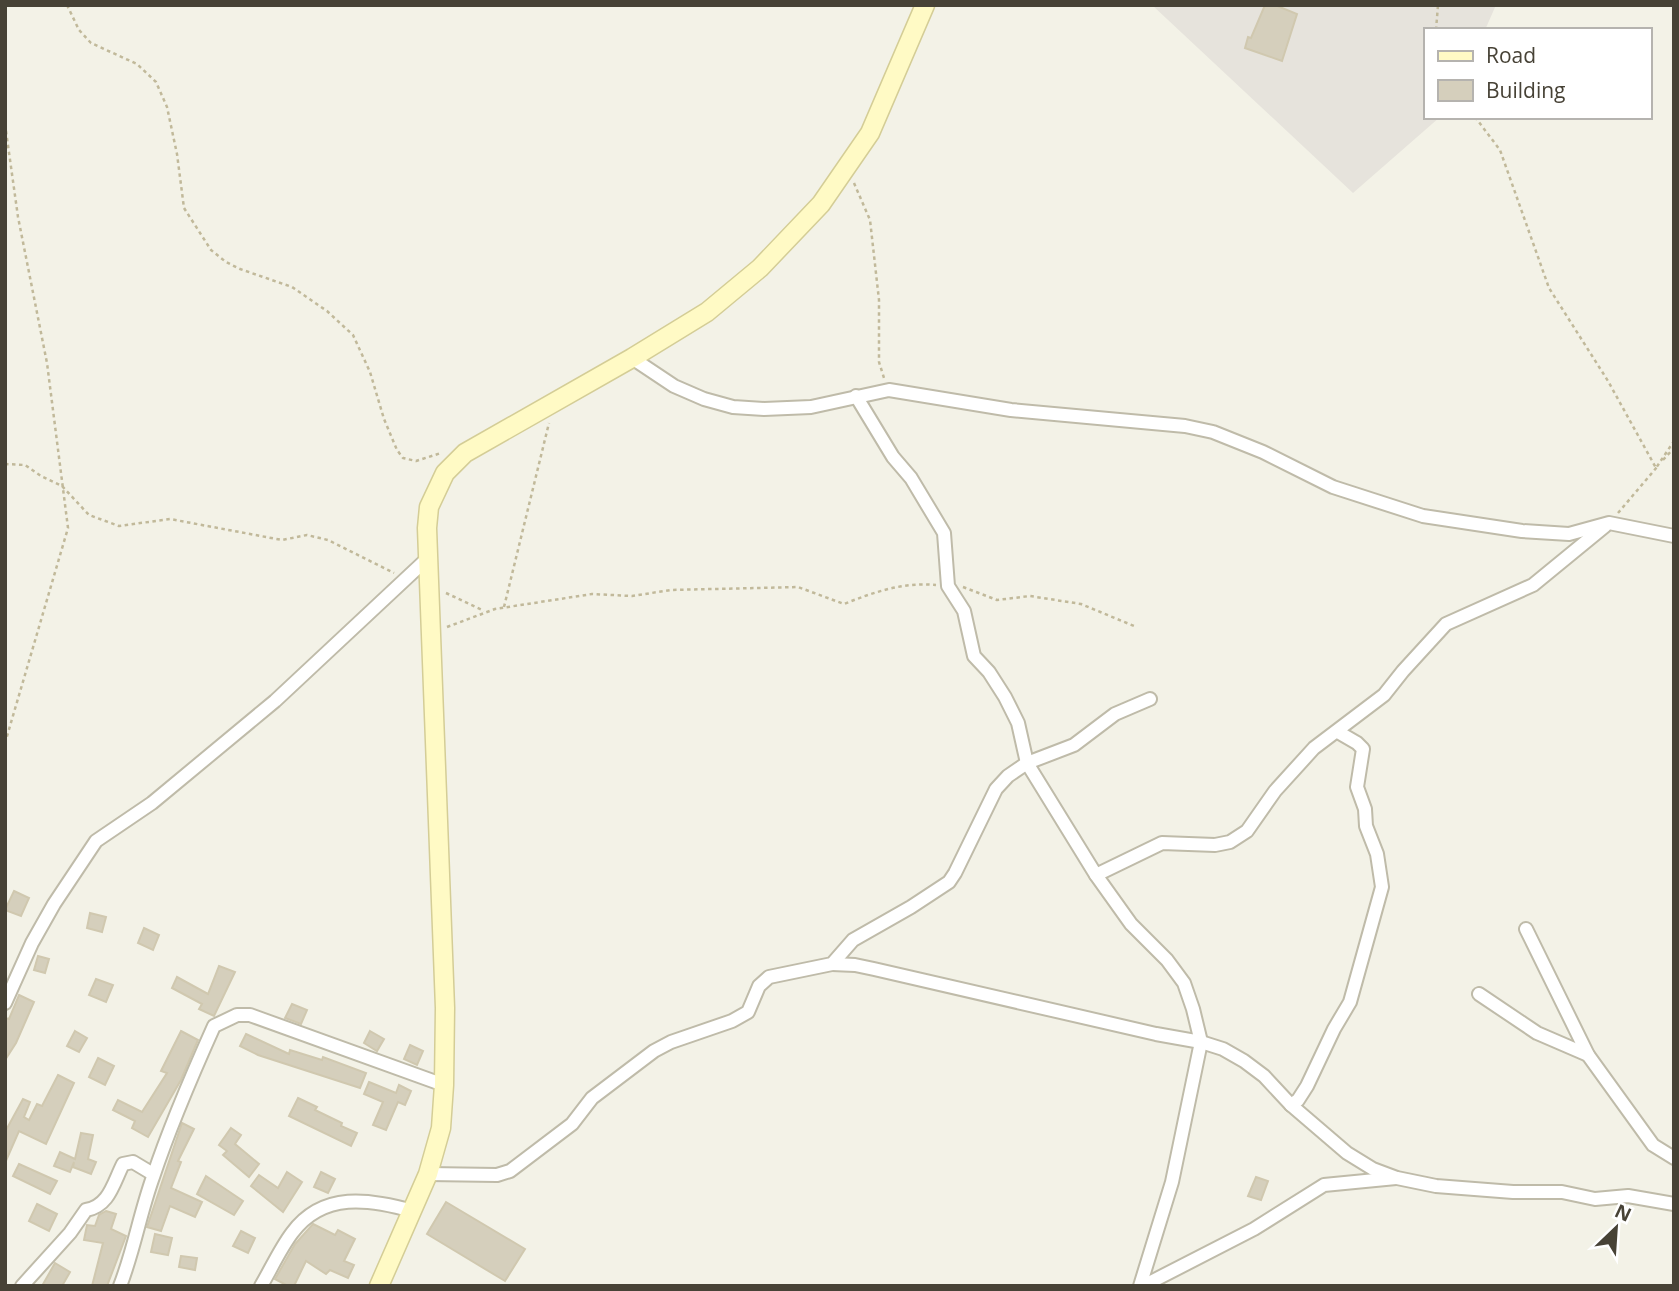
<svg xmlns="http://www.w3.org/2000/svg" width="1679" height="1291" viewBox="0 0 1679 1291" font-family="'Open Sans',sans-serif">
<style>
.industrial{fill:#e6e3dc}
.building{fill:#d5cfbc;stroke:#d0c8af;stroke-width:2}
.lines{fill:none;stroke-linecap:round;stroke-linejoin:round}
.street-casing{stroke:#bfbba9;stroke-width:16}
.secondary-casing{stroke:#d4cd96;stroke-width:21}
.path{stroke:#c1b99a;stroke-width:2.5;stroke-dasharray:3.5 3.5;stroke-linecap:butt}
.street{stroke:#fff;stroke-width:12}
.secondary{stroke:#fffac5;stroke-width:18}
</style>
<rect width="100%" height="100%" fill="#f3f2e7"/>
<polygon class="industrial" points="1152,5 1496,5 1485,30 1425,30 1425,117 1440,117 1353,193"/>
<g class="building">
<polygon points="1265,5 1275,5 1297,14 1282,61 1245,48 1248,37 1251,38"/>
<polygon points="14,891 29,898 21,916 5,910"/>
<polygon points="90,913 106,917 102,932 87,928"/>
<polygon points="144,928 159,935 153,950 138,943"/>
<polygon points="38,956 49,959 45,973 34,970"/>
<polygon points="219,966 235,972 214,1016 199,1009 202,1004 172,988 177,977 208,994"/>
<polygon points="96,979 113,985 106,1002 89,995"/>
<polygon points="19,995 34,1002 16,1043 5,1060 5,1018 9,1019"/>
<polygon points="292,1004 307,1010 301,1024 285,1018"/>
<polygon points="75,1031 87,1038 79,1052 67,1046"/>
<polygon points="181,1031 198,1040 181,1080 148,1137 132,1128 135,1121 113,1110 118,1100 142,1112 167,1073 161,1071"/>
<polygon points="370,1031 384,1039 377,1051 364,1043"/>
<polygon points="246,1034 289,1054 290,1050 322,1060 323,1057 366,1073 360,1088 258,1055 240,1046"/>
<polygon points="410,1045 423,1051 417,1065 404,1059"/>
<polygon points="98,1058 114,1066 105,1085 89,1077"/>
<polygon points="58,1075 74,1083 46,1144 19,1131 5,1163 5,1132 23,1099 30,1102 24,1117 29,1120 37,1104 42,1106"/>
<polygon points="369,1082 396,1093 399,1085 411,1091 405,1105 398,1102 386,1130 373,1125 383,1102 364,1094"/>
<polygon points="298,1098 317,1107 315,1110 342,1123 341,1126 357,1133 351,1146 289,1116"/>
<polygon points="182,1123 194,1129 178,1161 181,1162 171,1188 202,1202 195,1217 170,1206 161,1231 147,1227"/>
<polygon points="231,1128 241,1135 235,1144 259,1164 249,1177 223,1155 227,1151 219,1145"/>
<polygon points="81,1133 93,1135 88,1159 96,1162 91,1174 73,1167 74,1162 70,1172 54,1166 60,1152 75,1159"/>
<polygon points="19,1164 57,1181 50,1194 13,1176"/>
<polygon points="287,1172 302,1182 283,1212 251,1186 259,1175 278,1188"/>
<polygon points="321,1172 335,1179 328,1193 314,1187"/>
<polygon points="206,1176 243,1201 234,1215 197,1194"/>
<polygon points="1256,1177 1268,1181 1261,1200 1248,1196"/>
<polygon points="446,1202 525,1249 505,1281 427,1234"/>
<polygon points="37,1204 57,1214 49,1231 29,1221"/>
<polygon points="106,1211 116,1214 111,1229 126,1236 107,1286 92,1286 103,1243 84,1240 87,1225 95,1226 99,1215"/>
<polygon points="313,1224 335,1235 338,1230 355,1239 344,1261 354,1265 348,1278 330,1270 326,1274 306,1261 294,1286 288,1286 275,1279 295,1244"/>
<polygon points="241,1231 255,1238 248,1253 233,1246"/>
<polygon points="155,1234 172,1238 168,1255 151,1252"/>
<polygon points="181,1256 197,1258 195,1270 179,1267"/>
<polygon points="55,1263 70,1272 62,1286 42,1286"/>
</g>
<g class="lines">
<g class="street-casing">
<g id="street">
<polyline points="632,358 674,386 704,399 733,407 764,409 811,407 889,390 1011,410 1185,426 1213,432 1263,452 1333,487 1423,516 1522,531 1569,534 1609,523 1674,536"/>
<polyline points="856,396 893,457 911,478 944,533 948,586 964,611 974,656 989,672 1005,697 1018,723 1027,763 1096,875 1131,924 1167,960 1184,983 1193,1009 1201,1042 1172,1182 1140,1286"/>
<polyline points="1096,875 1162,843 1215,845 1230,842 1247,831 1275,791 1314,748 1384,695 1403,671 1446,624 1533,585 1605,526"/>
<polyline points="1526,929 1588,1055 1653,1145 1674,1158"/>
<polyline points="832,964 855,965 874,969 1156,1034 1201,1042 1223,1049 1244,1061 1264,1076 1291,1105 1347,1153 1373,1169 1397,1178 1436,1186 1513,1192 1562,1192 1595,1199 1628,1196 1674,1204"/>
<polyline points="1479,994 1537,1033 1588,1055"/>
<polyline points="5,1003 32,943 54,904 96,841 152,803 275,701 428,558"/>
<polyline points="1291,1105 1298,1100 1307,1086 1334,1029 1350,1002 1382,887 1377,854 1366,826 1365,809 1357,787 1363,749 1357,743 1338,732"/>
<polyline points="428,1174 497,1175 510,1171 572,1124 592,1098 654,1051 671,1042 732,1021 748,1012 759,986 769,977 832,964 853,940 911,907 949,882 955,873 996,789 1008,776 1027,763 1074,745 1115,714 1150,699"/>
<path d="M22,1286L70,1233L86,1210C109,1206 113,1184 123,1164L133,1162L153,1174"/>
<path d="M120,1286C134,1250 140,1213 153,1177C170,1126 192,1075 214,1026L237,1015H250L444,1085"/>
<path d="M261,1286C271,1269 280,1249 292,1233C323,1191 370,1199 413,1211"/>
<polyline points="1143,1286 1254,1229 1324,1185 1396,1178"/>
</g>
</g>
<g class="secondary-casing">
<polyline id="secondary" points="379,1286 428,1174 441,1128 444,1085 445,1008 427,528 429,507 445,473 465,453 632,358 707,312 760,268 821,204 870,133 925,5"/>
</g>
<g class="path">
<polyline points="67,5 79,30 91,43 137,64 156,82 167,107 177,154 184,208 211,250 226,262 240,269 292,287 327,311 353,335 370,372 384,419 397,450 403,458 416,461 441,453"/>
<polyline points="1436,30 1438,5"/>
<polyline points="1475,117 1500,150 1549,288 1608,381 1656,468 1674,441"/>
<polyline points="5,124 18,217 47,363 68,528 5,743"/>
<polyline points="854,183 870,220 879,300 879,362 884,378"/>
<polyline points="1663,460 1674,448"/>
<polyline points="5,464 25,465 41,476 62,486 89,515 119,526 170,519 282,540 307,535 328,540 394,573"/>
<polyline points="1618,513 1657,467"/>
<polyline points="963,587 997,600 1030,596 1081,604 1134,626"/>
<polyline points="446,593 484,611"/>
<polyline points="504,607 549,423"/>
<path d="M447,627L495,609L592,594L632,596L671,590L798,587L844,604C874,592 903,582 936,585"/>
</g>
<use href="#street" class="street"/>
<use href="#secondary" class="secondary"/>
</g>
<rect width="1679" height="1291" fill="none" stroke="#474236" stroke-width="14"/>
<rect x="1424" y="28" width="228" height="91" fill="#ffffff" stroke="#b5b3af" stroke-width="2"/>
<rect x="1438" y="51" width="35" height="10" fill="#fffac5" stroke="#b5b3af" stroke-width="2"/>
<text x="1486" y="63" font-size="21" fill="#474236">Road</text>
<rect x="1438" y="80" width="35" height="21" fill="#d5cfbc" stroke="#b5b3af" stroke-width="2"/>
<text x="1486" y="98" font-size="21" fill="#474236">Building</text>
<g transform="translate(1616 1228) rotate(25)" stroke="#ffffff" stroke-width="5" paint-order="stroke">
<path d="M0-5L12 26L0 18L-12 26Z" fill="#474236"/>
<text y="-10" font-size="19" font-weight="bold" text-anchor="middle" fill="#474236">N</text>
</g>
</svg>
